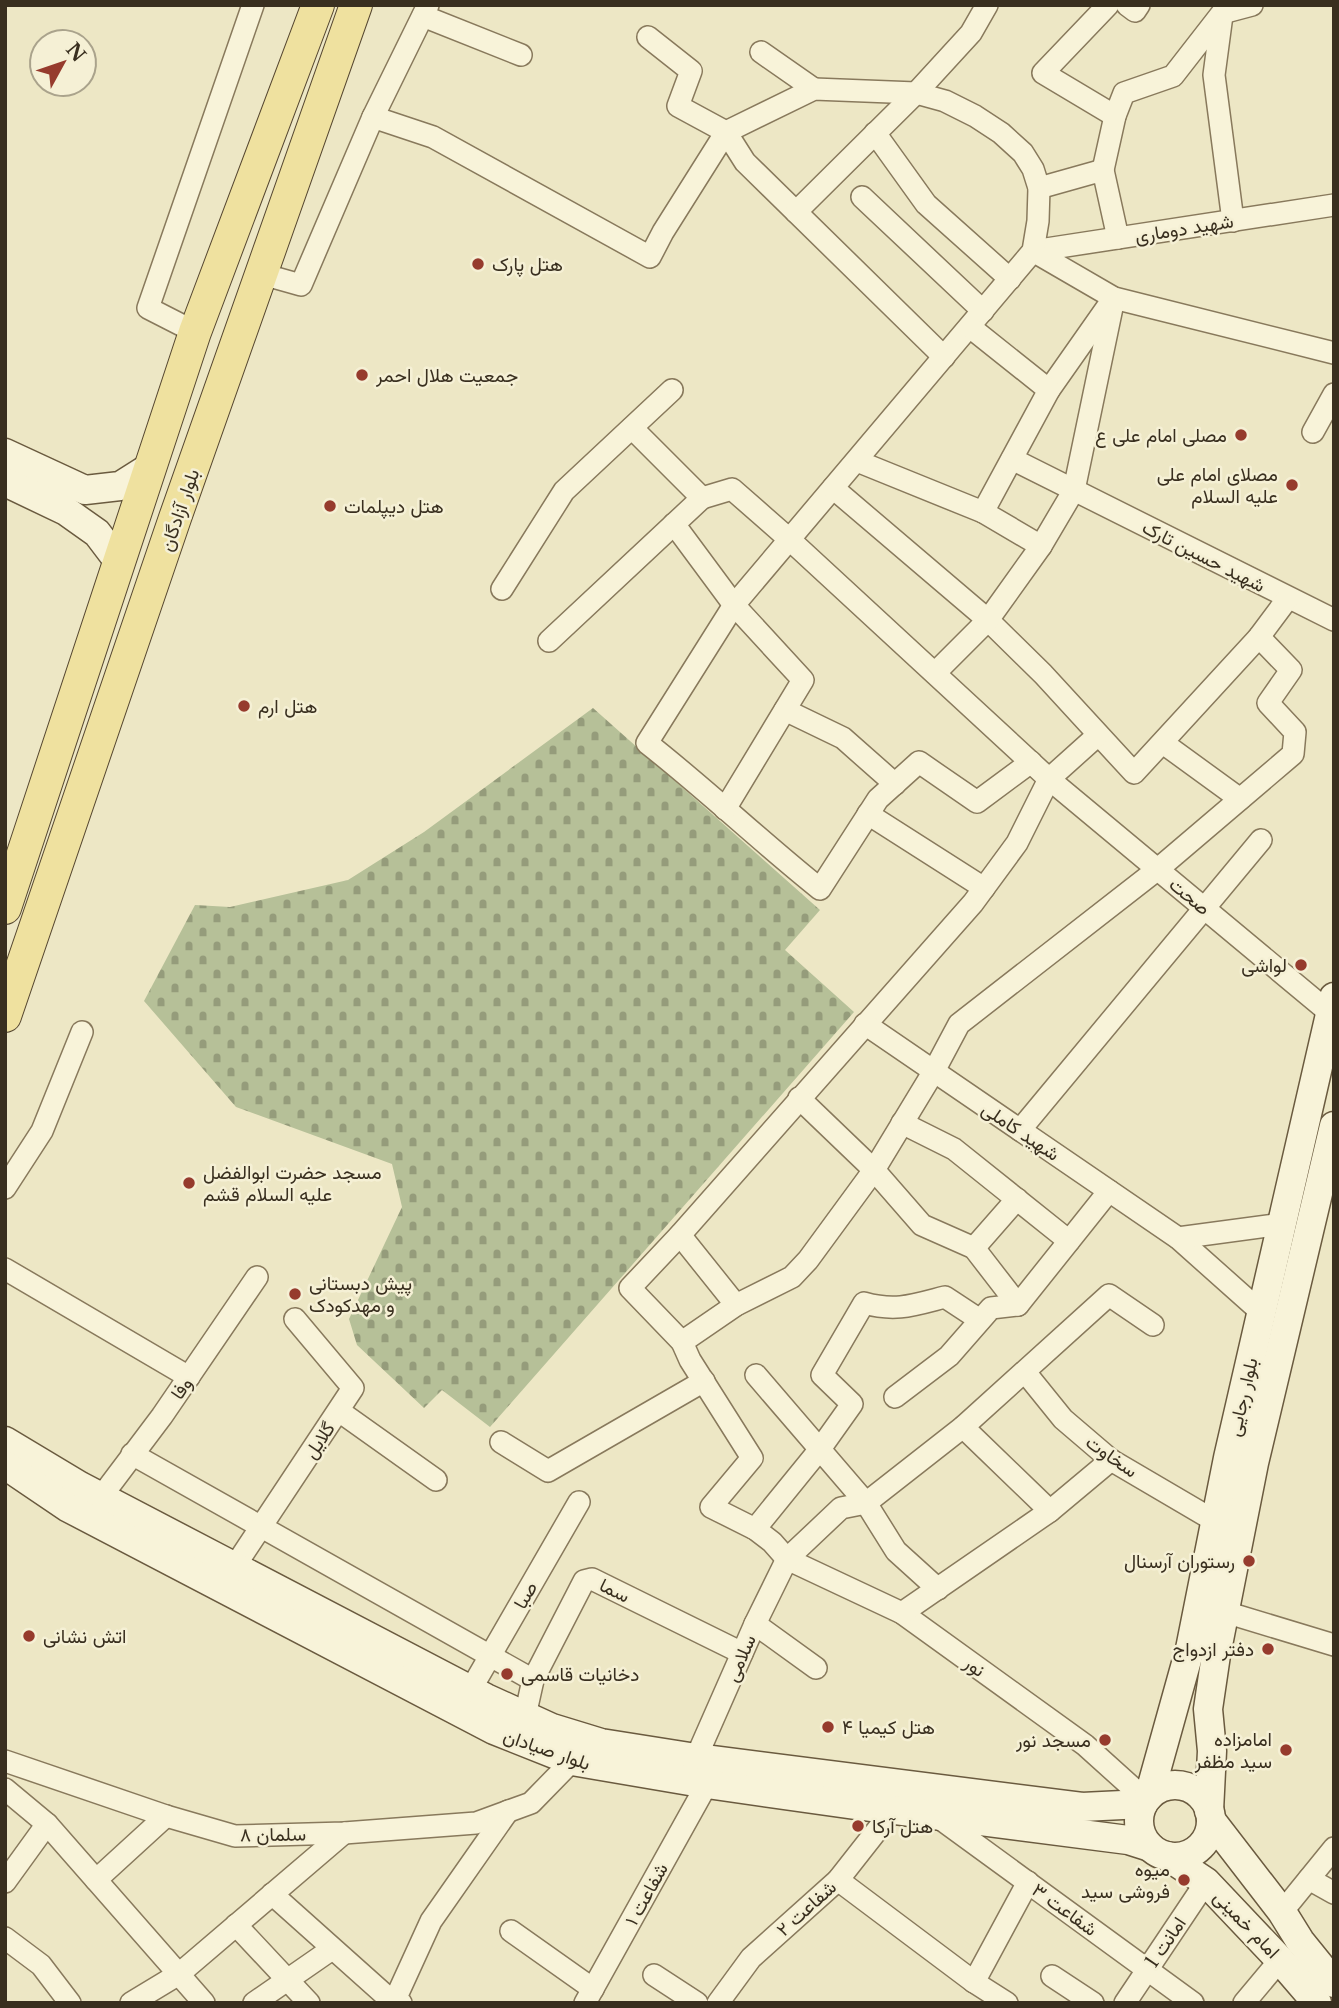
<svg xmlns="http://www.w3.org/2000/svg" width="1339" height="2008" viewBox="0 0 1339 2008" font-family="'Libre Baskerville',Vazirmatn,serif">
<style>
.cemetery{fill:url(#cemetery-stones)}
.lines{fill:none;stroke-linecap:round;stroke-linejoin:round}
.street-casing{stroke:#88795c;stroke-width:24}
.secondary-casing{stroke:#6a5a3f;stroke-width:31}
.primary-casing{stroke:#564730;stroke-width:34}
.street{stroke:#f8f3d9;stroke-width:21}
.secondary{stroke:#f8f3d9;stroke-width:28}
.primary{stroke:#efe19f;stroke-width:32}
.poi-dot{fill:#963b2d;stroke:#f5f0d5;stroke-width:2.5}
.labels{text-anchor:middle;stroke-width:5;stroke-linejoin:round;paint-order:stroke}
.street-label{font-size:19px;fill:#392f1f;stroke:#f5f0d5}
.poi-label{font-size:19px;fill:#392f1f;stroke:#f5f0d5;text-anchor:start}
</style>
<defs>
<pattern id="cemetery-stones" width="16" height="16" patternUnits="userSpaceOnUse" patternTransform="scale(1.75)"><rect width="16" height="16" fill="#b6c098"/><path d="M2 7V4a2 2 0 0 1 4 0v3zM10 15v-3a2 2 0 0 1 4 0v3z" fill="#959c7b"/></pattern>
</defs>
<rect width="100%" height="100%" fill="#ede7c5"/>
<polygon class="cemetery" points="593,708 820,910 785,950 854,1012 490,1427 442,1390 424,1408 357,1345 349,1319 402,1207 392,1164 236,1107 144,1001 195,905 230,907 348,880 424,832"/>
<g class="lines">
<g class="street-casing">
<g id="street">
<polyline points="1108,5 1043,73 1115,116"/>
<polyline points="1127,5 1135,11 1139,5"/>
<polyline points="1222,15 1214,75 1233,221"/>
<polyline points="423,16 521,55"/>
<polyline points="648,37 691,71 678,106 726,132 745,162 944,357"/>
<polyline points="761,52 814,89"/>
<polyline points="373,117 428,5"/>
<polyline points="875,133 926,204 1010,279"/>
<polyline points="1103,170 1115,116 1124,93 1173,76 1222,13 1252,5"/>
<polyline points="1039,188 1103,170 1118,238"/>
<polyline points="862,197 983,311"/>
<polyline points="796,212 916,93 971,33 987,5"/>
<polyline points="1033,251 1114,298 1334,353"/>
<polyline points="1033,251 1334,205"/>
<path d="M262,274L301,285L373,117L433,137L650,257L663,232L726,132L814,89L916,93L945,101L975,116L1001,133L1023,153L1033,169L1039,188L1038,221L1033,251L734,605L647,743C707,790 761,842 820,889L878,799L919,762L977,802L1031,762"/>
<polyline points="195,332 148,308 253,5"/>
<polyline points="1049,390 1108,306"/>
<polyline points="632,428 702,498 732,489 789,539 1049,779 1017,843 973,903 680,1235 630,1288 682,1342 690,1360 752,1458 711,1507 755,1529 772,1542 787,1559 902,1613 1085,1745 1146,1800"/>
<polyline points="1313,432 1334,394"/>
<polyline points="1012,459 1334,620"/>
<polyline points="857,461 983,512 1049,390 970,327"/>
<polyline points="833,488 988,620 1043,674 1134,773 1259,637 1288,598"/>
<polyline points="983,512 1041,546"/>
<polyline points="674,524 734,605 803,680 725,809"/>
<polyline points="502,589 564,491 672,390"/>
<polyline points="549,641 702,498"/>
<polyline points="935,673 988,620 1041,546 1074,490 1114,298"/>
<polyline points="785,710 843,738 895,784"/>
<polyline points="1098,735 1049,779 1330,1013"/>
<polyline points="1163,743 1240,799"/>
<polyline points="868,814 984,888"/>
<polyline points="865,1024 1178,1238 1261,1312"/>
<polyline points="799,1098 874,1170 922,1225 974,1248 1018,1305"/>
<polyline points="902,1123 954,1149 1069,1241"/>
<polyline points="1020,1130 1261,840"/>
<polyline points="5,1188 42,1131 82,1032"/>
<polyline points="680,1235 736,1305"/>
<polyline points="1178,1238 1282,1224"/>
<polyline points="974,1248 1017,1199"/>
<polyline points="5,1269 189,1377"/>
<polyline points="682,1342 736,1305 792,1277 808,1260 874,1170 934,1071 959,1024 1158,869 1293,754 1295,732 1268,703 1291,670 1259,637"/>
<polyline points="1025,1372 1063,1419 1111,1460 1215,1521"/>
<polyline points="756,1375 866,1503 896,1551 938,1589"/>
<polyline points="895,1397 949,1356 991,1308 1018,1305 1109,1191"/>
<polyline points="339,1411 436,1480"/>
<polyline points="963,1427 1050,1511"/>
<polyline points="501,1442 548,1471 704,1381"/>
<polyline points="132,1454 533,1680"/>
<polyline points="101,1497 162,1416 257,1277"/>
<path d="M755,1529L820,1449L852,1404L822,1375L864,1303C896,1312 914,1305 945,1297L980,1320"/>
<polyline points="235,1566 353,1388 295,1319"/>
<polyline points="1225,1612 1334,1645"/>
<polyline points="902,1613 1050,1511 1111,1460"/>
<polyline points="755,1624 816,1668"/>
<polyline points="471,1689 579,1502"/>
<polyline points="525,1716 533,1680 584,1581 592,1579 742,1653"/>
<polyline points="696,1758 755,1624 787,1559 841,1508 866,1503 963,1427 1109,1295 1153,1325"/>
<polyline points="5,1761 166,1816 235,1836 344,1833 476,1823 531,1803 572,1761"/>
<polyline points="5,1789 47,1824 204,2003"/>
<polyline points="938,1817 1193,2003"/>
<polyline points="1309,1879 1334,1893"/>
<polyline points="96,1880 166,1816"/>
<polyline points="838,1880 974,1982 1007,2003"/>
<polyline points="5,1882 47,1824"/>
<polyline points="272,1894 394,2003"/>
<polyline points="1282,1912 1334,1848"/>
<polyline points="236,1925 309,2003"/>
<polyline points="511,1931 593,1989"/>
<polyline points="5,1938 41,1965 70,2003"/>
<polyline points="654,1975 697,2003"/>
<polyline points="1052,1976 1093,2003"/>
<polyline points="974,1982 1028,1882"/>
<polyline points="131,2003 179,1974 344,1833"/>
<polyline points="254,2003 332,1949"/>
<polyline points="401,2003 394,2002 431,1921 508,1811"/>
<polyline points="585,2003 707,1784"/>
<polyline points="718,2003 751,1958 838,1880 893,1810"/>
<polyline points="1125,2003 1206,1882"/>
<polyline points="1244,2003 1280,1960"/>
</g>
</g>
<g class="secondary-casing">
<g id="secondary">
<polyline points="5,453 85,490 120,486 150,467"/>
<polyline points="5,482 66,511 97,533 119,562"/>
<polyline points="5,1441 80,1486 486,1698 552,1728 601,1743 696,1758 1082,1807 1143,1804"/>
<polyline points="5,1465 67,1507 494,1730 572,1761 707,1784 855,1805 1128,1840 1150,1847"/>
<circle cx="1175" cy="1821" r="36"/>
<polyline points="1149,1796 1190,1649 1228,1458 1334,997"/>
<polyline points="1209,1811 1212,1751 1208,1709 1216,1655 1254,1463 1334,1126"/>
<polyline points="1211,1820 1282,1912 1300,1941 1334,1983"/>
<polyline points="1167,1856 1206,1882 1280,1960 1317,2003"/>
</g>
</g>
<g class="primary-casing">
<g id="primary">
<polyline points="5,908 195,332 318,5"/>
<polyline points="5,1016 175,518 356,5"/>
</g>
</g>
<use href="#street" class="street"/>
<use href="#secondary" class="secondary"/>
<use href="#primary" class="primary"/>
</g>
<g class="poi-dot">
<circle cx="478" cy="264" r="7"/>
<circle cx="362" cy="375" r="7"/>
<circle cx="1241" cy="435" r="7"/>
<circle cx="1292" cy="485" r="7"/>
<circle cx="330" cy="506" r="7"/>
<circle cx="244" cy="706" r="7"/>
<circle cx="1301" cy="965" r="7"/>
<circle cx="189" cy="1183" r="7"/>
<circle cx="295" cy="1294" r="7"/>
<circle cx="1249" cy="1561" r="7"/>
<circle cx="29" cy="1636" r="7"/>
<circle cx="1268" cy="1649" r="7"/>
<circle cx="507" cy="1674" r="7"/>
<circle cx="828" cy="1727" r="7"/>
<circle cx="1105" cy="1740" r="7"/>
<circle cx="1286" cy="1750" r="7"/>
<circle cx="858" cy="1826" r="7"/>
<circle cx="1184" cy="1880" r="7"/>
</g>
<g class="labels">
<g class="street-label">
<text transform="translate(1184 228) rotate(-9)" y="7">شهید دوماری</text>
<text transform="translate(179 510) rotate(-71)" y="7">بلوار آزادگان</text>
<text transform="translate(1204 556) rotate(27)" y="7">شهید حسین تارک</text>
<text transform="translate(1190 896) rotate(40)" y="7">صحت</text>
<text transform="translate(1021 1131) rotate(34)" y="7">شهید کاملی</text>
<text transform="translate(181 1388) rotate(-55)" y="7">وفا</text>
<text transform="translate(1242 1397) rotate(-77)" y="7">بلوار رجایی</text>
<text transform="translate(319 1440) rotate(-56)" y="7">گلایل</text>
<text transform="translate(1112 1456) rotate(35)" y="7">سخاوت</text>
<text transform="translate(615 1590) rotate(26)" y="7">سما</text>
<text transform="translate(525 1595) rotate(-60)" y="7">صبا</text>
<text transform="translate(740 1658) rotate(-66)" y="7">سلامی</text>
<text transform="translate(975 1666) rotate(36)" y="7">نور</text>
<text transform="translate(547 1749) rotate(19)" y="7">بلوار صیادان</text>
<text transform="translate(273 1834) rotate(-1)" y="7">سلمان ۸</text>
<text transform="translate(646 1894) rotate(-61)" y="7">شفاعت ۱</text>
<text transform="translate(806 1908) rotate(-42)" y="7">شفاعت ۲</text>
<text transform="translate(1065 1909) rotate(36)" y="7">شفاعت ۳</text>
<text transform="translate(1247 1924) rotate(46)" y="7">امام خمینی</text>
<text transform="translate(1165 1942) rotate(-56)" y="7">امانت 1</text>
</g>
<g class="poi-label">
<text x="492" y="271">هتل پارک</text>
<text x="376" y="382">جمعیت هلال احمر</text>
<text x="1227" y="442" text-anchor="end">مصلی امام علی ع</text>
<text x="1278" y="481" text-anchor="end">مصلای امام علی<tspan x="1278" dy="22">علیه السلام</tspan></text>
<text x="344" y="513">هتل دیپلمات</text>
<text x="258" y="713">هتل ارم</text>
<text x="1287" y="972" text-anchor="end">لواشی</text>
<text x="203" y="1179">مسجد حضرت ابوالفضل<tspan x="203" dy="22">علیه السلام قشم</tspan></text>
<text x="309" y="1290">پیش دبستانی<tspan x="309" dy="22">و مهدکودک</tspan></text>
<text x="1235" y="1568" text-anchor="end">رستوران آرسنال</text>
<text x="43" y="1643">اتش نشانى</text>
<text x="1254" y="1656" text-anchor="end">دفتر ازدواج</text>
<text x="521" y="1681">دخانیات قاسمی</text>
<text x="842" y="1734">هتل کیمیا ۴</text>
<text x="1272" y="1746" text-anchor="end">امامزاده<tspan x="1272" dy="22">سید مظفر</tspan></text>
<text x="1091" y="1747" text-anchor="end">مسجد نور</text>
<text x="872" y="1833">هتل آرکا</text>
<text x="1170" y="1876" text-anchor="end">میوه<tspan x="1170" dy="22">فروشی سید</tspan></text>
</g>
</g>
<rect width="1339" height="2008" fill="none" stroke="#392f1f" stroke-width="14"/>
<g transform="translate(63 63) rotate(50)"><circle r="33" fill="#f5f0d5" stroke="#aaa38c" stroke-width="2"/>
<path d="M0-5L12 26L0 18L-12 26Z" fill="#963b2d"/>
<text y="-10" font-size="19" font-weight="bold" text-anchor="middle" fill="#392f1f">N</text>
</g>
</svg>
